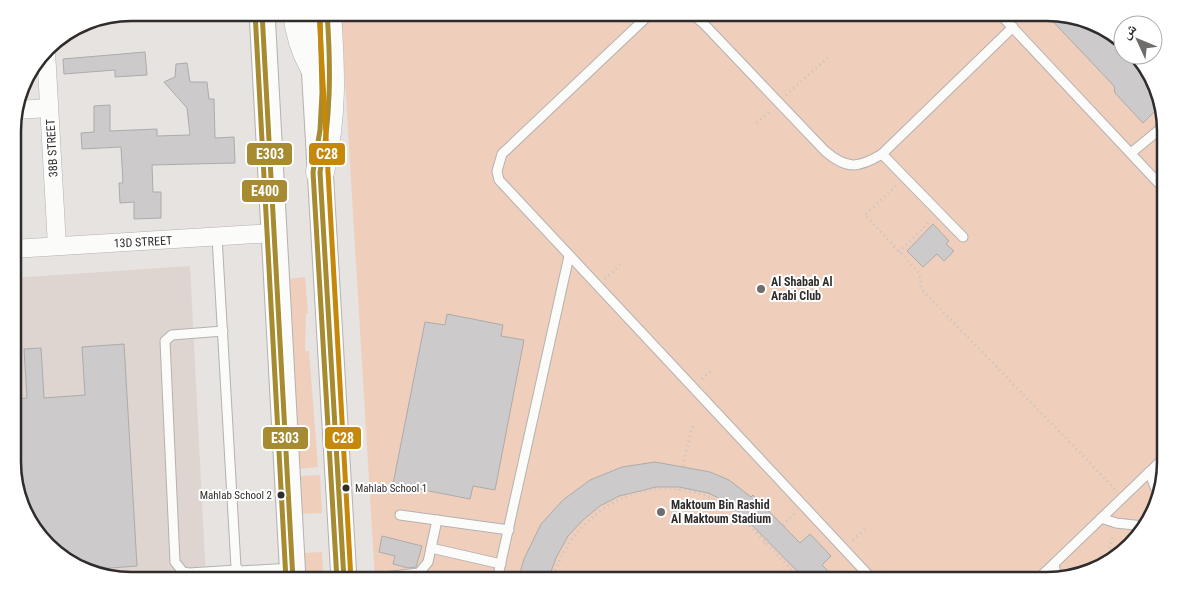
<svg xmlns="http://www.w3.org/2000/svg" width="1178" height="593" viewBox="0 0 1178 593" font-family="'Roboto Condensed','Noto Naskh Arabic',sans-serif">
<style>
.built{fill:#ded5d0}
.green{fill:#f0cebc}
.building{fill:#cccaca;stroke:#acabab}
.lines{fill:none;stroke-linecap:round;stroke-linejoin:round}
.service-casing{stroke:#b4b1b0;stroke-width:11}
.minor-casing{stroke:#b4b1b0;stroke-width:19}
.secondary-casing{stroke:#b4b1b0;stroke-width:27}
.primary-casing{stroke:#b4b1b0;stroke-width:29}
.path{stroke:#c6c4c4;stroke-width:3;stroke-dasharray:1 4;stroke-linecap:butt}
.service{stroke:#fbfbfa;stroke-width:9}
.minor{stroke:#fbfbfa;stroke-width:18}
.secondary{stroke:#fbfbfa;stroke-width:25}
.primary{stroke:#fbfbfa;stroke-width:28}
.bus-1-casing{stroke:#fff;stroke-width:9}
.bus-2-casing{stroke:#fff;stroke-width:9}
.bus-3-casing{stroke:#fff;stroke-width:9}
.bus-1{stroke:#a78b30;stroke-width:5}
.bus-2{stroke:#a78b30;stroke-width:5}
.bus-3{stroke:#c5880b;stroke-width:5}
.poi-dot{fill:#6f6c6b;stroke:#fff;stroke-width:2}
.bus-dot{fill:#2f2c2b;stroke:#fff;stroke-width:2}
.labels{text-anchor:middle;stroke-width:4;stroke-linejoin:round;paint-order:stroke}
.bus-label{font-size:11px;fill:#2f2c2b;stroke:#fff;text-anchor:start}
.street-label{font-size:12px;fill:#2f2c2b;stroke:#fff}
.poi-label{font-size:12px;font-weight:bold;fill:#2f2c2b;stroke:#fff;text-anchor:start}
.rim{fill:none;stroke:#2f2c2b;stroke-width:2.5}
.line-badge{stroke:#fff;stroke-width:2}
.badge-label{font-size:14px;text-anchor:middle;font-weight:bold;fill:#fff}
</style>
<rect width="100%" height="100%" fill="#e6e3e1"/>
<polygon class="built" points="190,266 206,580 131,580 79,568 37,534 14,477 13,278"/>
<g class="green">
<polygon points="1047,12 1099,25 1123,44 1123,55 1136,55 1141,59 1165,116 1165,462 1153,514 1113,560 1054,580 375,580 341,13"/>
<polygon points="305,277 308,313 306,313 305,351 309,351 318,467 300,469 287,279"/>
<polygon points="320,475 322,513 301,514 299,476"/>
<polygon points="322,552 323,573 305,574 304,553"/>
</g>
<g class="building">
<polygon points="1044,12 1099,25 1123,44 1123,55 1136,55 1141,59 1160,106 1143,123 1115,93 1114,86"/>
<polygon points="145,52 147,75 115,77 115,70 64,74 63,59"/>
<polygon points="187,63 190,82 207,82 209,99 214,99 215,138 234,137 235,163 152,165 153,192 161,192 161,218 134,219 134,202 120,203 119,183 123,183 121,147 82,149 81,133 94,132 94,106 110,105 110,131 157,129 157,136 190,135 187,108 164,82 175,77 176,64"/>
<polygon points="933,224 949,241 946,244 954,251 944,261 937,254 923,267 907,251"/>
<polygon points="447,314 503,325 501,336 524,340 495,490 473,486 470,499 393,484 425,322 445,325"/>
<polygon points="124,344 137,566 85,570 79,568 37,534 14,477 13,399 27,398 24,349 41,348 44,398 85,395 82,347"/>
<polygon points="655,462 710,472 729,480 751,497 753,495 800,543 810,534 831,556 822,565 837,580 806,580 740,513 725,501 708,493 679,487 656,487 619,496 600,506 583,520 568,536 556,558 548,580 518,580 524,559 541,524 563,500 590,480 622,467"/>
<polygon points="382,536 422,546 416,567 408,568 393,564 395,556 379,552"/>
</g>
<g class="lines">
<g class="service-casing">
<g id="service">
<polyline points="652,12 502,154 497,171 499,180 873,580"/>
<path d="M689,12L703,23L825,151C847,170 859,168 882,154L1013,27"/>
<polyline points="998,12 1165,190"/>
<polyline points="1131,153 1165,125"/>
<polyline points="882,154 963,237"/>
<polyline points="217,237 236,567 240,571 291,568"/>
<polyline points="223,331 172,335 165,341 175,562 183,572 189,573 237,570"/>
<polyline points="1149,472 1158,494"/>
<polyline points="400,515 509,530"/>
<polyline points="1101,518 1116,523 1143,526"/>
<polyline points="431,548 501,564"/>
<polyline points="1054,564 1057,579"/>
<polyline points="358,580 419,573 428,562 437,520"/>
<polyline points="497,580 569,256"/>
<polyline points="1037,580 1165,457"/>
</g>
</g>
<g class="minor-casing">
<g id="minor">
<polyline points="46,51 57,246"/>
<polyline points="16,110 49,108"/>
<polyline points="13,249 274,233"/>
</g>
</g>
<g class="secondary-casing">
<g id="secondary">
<polyline points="262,12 293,580"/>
<polyline points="311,12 344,580"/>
</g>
</g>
<g class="primary-casing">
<g id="primary">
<path d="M297,12C299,33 304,49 314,67"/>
<path d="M320,172C333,115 331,71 327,12"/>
</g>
</g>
<g class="path">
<polyline points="786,95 831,55"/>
<polyline points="757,123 771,110"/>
<polyline points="896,186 865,215 919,273 922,290 1115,489"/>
<polyline points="1164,243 1165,242"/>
<polyline points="899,252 931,220"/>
<polyline points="605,279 623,262"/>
<polyline points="702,379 713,369"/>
<polyline points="683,466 693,424"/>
<polyline points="679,490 681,479"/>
<polyline points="783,525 795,513"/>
<polyline points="853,540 865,529"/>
<polyline points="764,543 773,534"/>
<polyline points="1106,563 1113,534"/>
<path d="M552,580C572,513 642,468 711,498C742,511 777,556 801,580"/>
</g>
<use href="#service" class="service"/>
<use href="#minor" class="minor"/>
<use href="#secondary" class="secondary"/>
<use href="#primary" class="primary"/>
<g class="bus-1-casing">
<g id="bus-1">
<polyline points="262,12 293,580"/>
<path d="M327,12C331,67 331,119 320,172L344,580"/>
</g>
</g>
<g class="bus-2-casing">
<g id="bus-2">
<polyline points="255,12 286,580"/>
<polyline points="320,12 322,93 320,130 313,172 337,580"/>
</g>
</g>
<g class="bus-3-casing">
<polyline id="bus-3" points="319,12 351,580"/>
</g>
<use href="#bus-1" class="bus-1"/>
<use href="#bus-2" class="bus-2"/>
<use href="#bus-3" class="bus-3"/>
</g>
<g class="poi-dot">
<circle cx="761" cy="289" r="5"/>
<circle cx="661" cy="512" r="5"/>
</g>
<g class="bus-dot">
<circle cx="346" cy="488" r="4.5"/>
<circle cx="281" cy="495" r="4.5"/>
</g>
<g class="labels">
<g class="bus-label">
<text x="355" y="492">Mahlab School 1</text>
<text x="272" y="499" text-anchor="end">Mahlab School 2</text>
</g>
<g class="street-label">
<text transform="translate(52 148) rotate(-93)" y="4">38B STREET</text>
<text transform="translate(143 242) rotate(-3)" y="4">13D STREET</text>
</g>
<g class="poi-label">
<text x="771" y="286">Al Shabab Al<tspan x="771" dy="14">Arabi Club</tspan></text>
<text x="671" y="509">Maktoum Bin Rashid<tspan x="671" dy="14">Al Maktoum Stadium</tspan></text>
</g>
</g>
<path d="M0 0H1178V593H0ZM131 21H1047A110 110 0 0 1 1157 131V462A110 110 0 0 1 1047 572H131A110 110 0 0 1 21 462V131A110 110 0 0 1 131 21Z" fill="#fff" fill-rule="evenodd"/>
<path class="rim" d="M131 21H1047A110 110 0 0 1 1157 131V462A110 110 0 0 1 1047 572H131A110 110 0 0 1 21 462V131A110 110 0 0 1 131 21Z"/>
<g class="line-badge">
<rect x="246" y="142" width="47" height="24" rx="5" fill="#a78b30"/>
<rect x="308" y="142" width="38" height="24" rx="5" fill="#c5880b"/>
<rect x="241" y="179" width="47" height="24" rx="5" fill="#a78b30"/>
<rect x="324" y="426" width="38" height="24" rx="5" fill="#c5880b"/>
<rect x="262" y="426" width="47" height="24" rx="5" fill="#a78b30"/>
</g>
<g class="badge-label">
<text x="270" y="159">E303</text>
<text x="327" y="159">C28</text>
<text x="265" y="196">E400</text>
<text x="343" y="443">C28</text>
<text x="285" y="443">E303</text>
</g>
<g transform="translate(1138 40) rotate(314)"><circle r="24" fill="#ffffff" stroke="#acabaa"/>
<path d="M0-4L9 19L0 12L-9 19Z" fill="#6f6c6b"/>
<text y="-8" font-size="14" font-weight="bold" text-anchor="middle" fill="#2f2c2b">ش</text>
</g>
</svg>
